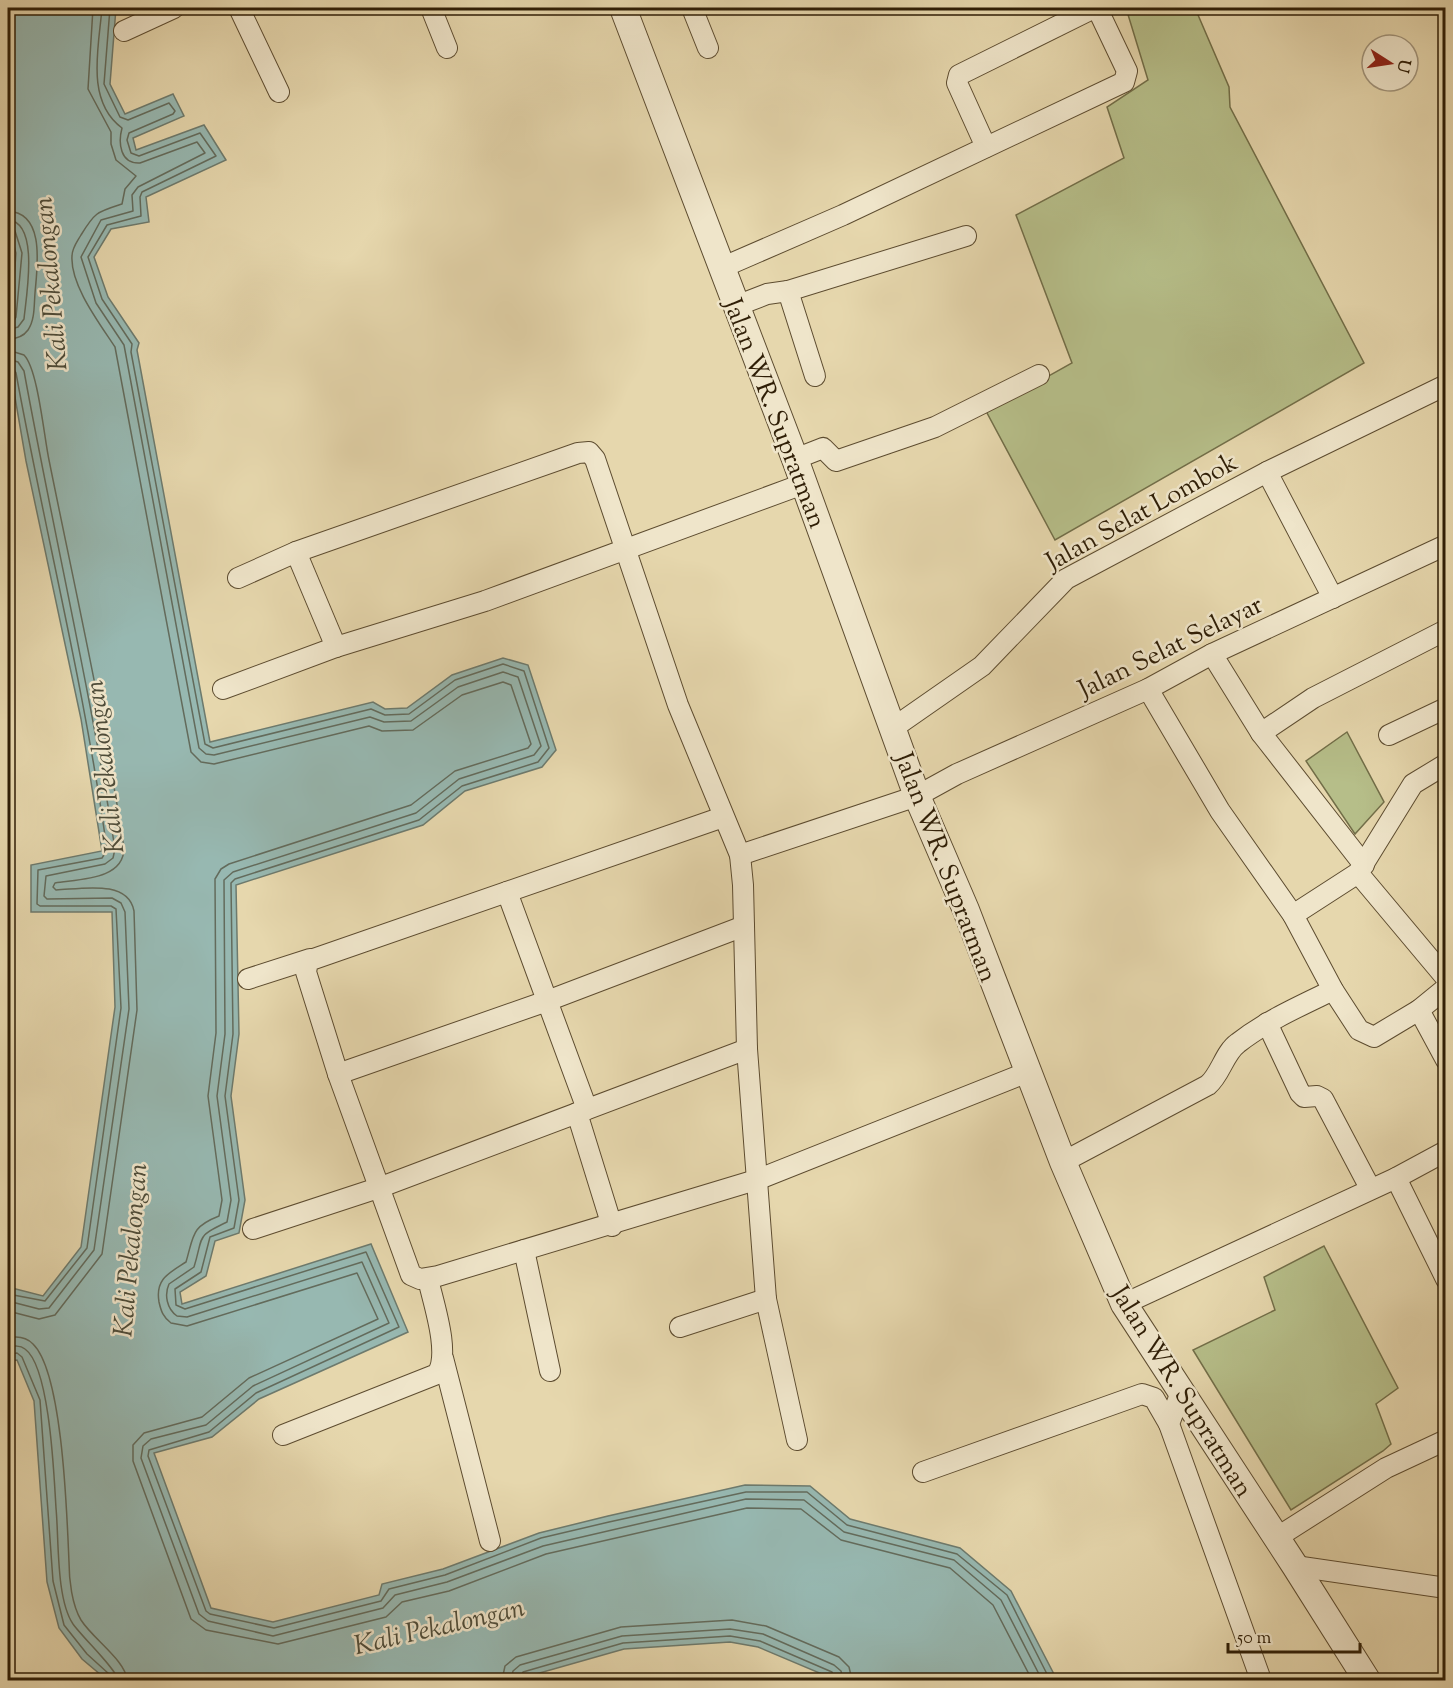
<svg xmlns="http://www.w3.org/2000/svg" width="1453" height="1688" viewBox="0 0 1453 1688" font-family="'Sorts Mill Goudy',serif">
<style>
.green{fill:#b6be89;stroke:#726e48;stroke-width:1.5}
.water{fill:#97b8b1;stroke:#6d7a6d;stroke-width:1.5}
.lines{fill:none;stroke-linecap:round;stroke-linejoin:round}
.shore{stroke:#636b5c;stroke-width:1.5}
.minor-casing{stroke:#5d4c30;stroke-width:22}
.tertiary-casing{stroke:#5d4c30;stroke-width:28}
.minor{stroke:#efe5ca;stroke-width:20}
.tertiary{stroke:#efe5ca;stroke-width:26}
.labels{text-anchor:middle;stroke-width:5;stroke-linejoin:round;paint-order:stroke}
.street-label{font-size:26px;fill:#2f1e06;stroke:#efe5ca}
.water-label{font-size:27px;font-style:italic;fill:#4e4c39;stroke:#efe5ca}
</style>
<rect width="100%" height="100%" fill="#e6d7ad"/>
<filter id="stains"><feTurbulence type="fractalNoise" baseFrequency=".00333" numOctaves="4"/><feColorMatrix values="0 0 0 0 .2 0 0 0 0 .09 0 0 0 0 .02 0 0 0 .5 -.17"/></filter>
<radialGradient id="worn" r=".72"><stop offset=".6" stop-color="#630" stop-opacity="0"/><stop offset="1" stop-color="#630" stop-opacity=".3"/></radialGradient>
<g class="green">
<polygon points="1126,8 1195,8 1229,87 1230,107 1364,363 1055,540 986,411 1072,363 1016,215 1124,158 1107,107 1148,80"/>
<polygon points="1347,732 1384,802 1355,834 1306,761"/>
<polygon points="1324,1246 1398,1388 1376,1404 1391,1444 1383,1451 1291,1510 1193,1350 1275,1310 1264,1277"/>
</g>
<polygon class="water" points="8,8 116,8 110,84 125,114 173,94 184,116 133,138 136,150 204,125 226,160 146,197 149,222 111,229 94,257 108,297 139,343 137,350 210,742 373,702 385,709 407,708 452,675 503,658 528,665 556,750 542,767 465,791 423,825 236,885 239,1034 231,1096 245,1200 239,1233 215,1241 206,1276 180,1292 182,1304 371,1244 408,1332 259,1399 212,1437 154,1453 211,1608 273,1622 379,1595 382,1584 443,1569 539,1533 608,1516 745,1485 810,1486 850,1519 960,1548 1011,1591 1057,1680 836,1680 758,1647 730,1642 624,1649 515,1680 107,1680 82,1659 59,1628 47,1582 34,1401 17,1360 8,1361 8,1287 43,1296 81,1247 115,1007 112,912 31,912 31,865 102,851 81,719 26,461 8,357 16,253 8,225"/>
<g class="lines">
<g class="shore">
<path d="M93,8L88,89L111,132V144L116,160L136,176L125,189L122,204C97,212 95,212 81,235C77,242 72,248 72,256C70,285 100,324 115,347L191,752L201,762L214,764L369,726L382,731L413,730L462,695L503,682L511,685L531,744L528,748L455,771L411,805L229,864L221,869L215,879L216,1033L208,1096L222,1200L219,1216C191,1227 194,1235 186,1262C169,1273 155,1279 159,1302C161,1311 163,1317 171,1323L187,1326L357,1273L378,1319L249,1378L202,1417L144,1433L133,1445V1461L191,1619L206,1630L278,1644L386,1617L402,1602L449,1591L546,1554L747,1508L801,1509L841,1540L950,1568L993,1605L1032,1680"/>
<path d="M102,8C99,46 85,101 122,128C118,143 120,164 140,163L197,142L205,153L138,187L132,195L133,211L101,220L81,257L96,303L124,345L199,748L206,754L214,755L370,717L384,722L411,721L458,687L503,672L518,677L541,746L534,755L459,779L416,813L233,872L224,880L225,1034L217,1096L231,1200L227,1222C195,1237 204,1235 194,1267L169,1284C164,1295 167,1309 177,1316L187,1317L362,1262L389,1323L253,1386L206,1425L151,1439L143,1446L141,1458L199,1614L208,1621L273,1636L383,1608L395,1595L447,1582L543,1546L746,1499L804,1500L844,1532L954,1560L1001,1600L1042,1680"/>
<polyline points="110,8 104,84 120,117 128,120 169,103 175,111 173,114 129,133 127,140 131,153 139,156 200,133 216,156 142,192 140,197 141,216 107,225 88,257 102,299 132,344 131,352 205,744 213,748 371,709 385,715 409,714 455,680 503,664 524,671 549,748 538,762 462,786 419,820 235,879 231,883 233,1034 225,1096 239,1200 234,1228 210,1237 201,1272 175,1289 176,1305 185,1309 366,1252 399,1327 256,1393 209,1432 149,1450 148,1456 206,1611 210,1614 274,1628 381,1601 389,1589 445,1575 541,1538 609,1522 746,1492 807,1492 847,1525 957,1554 1007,1595 1050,1680"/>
<path d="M8,211C46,213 37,268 35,293C34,305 35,320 28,330C23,337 16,339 8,339"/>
<path d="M8,220C40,222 26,297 24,319L18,327L8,330"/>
<polyline points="8,228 15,231 22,253 16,317 13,322 8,323"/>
<path d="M8,350L24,355C38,369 44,437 49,460C75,589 104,717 124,848C124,880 79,879 55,883L53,887L56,890C81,889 128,879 134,911L137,1010L102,1254L55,1315L39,1319L8,1311"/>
<path d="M8,359L18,362L24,371C53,530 90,688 115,849L113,858L105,864L46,876L44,896L47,899L112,898L121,903L125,912L129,1009L94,1250L49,1308L39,1309L8,1301"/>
<path d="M8,367L13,368L16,373C45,532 85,689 107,850L102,858L38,870L37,904L40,906H111L116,909L121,1008L87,1248L45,1301L8,1294"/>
<path d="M8,1338C17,1336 26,1337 33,1344C63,1373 67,1518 69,1562C69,1580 72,1605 81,1620C93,1639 126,1661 127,1680"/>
<path d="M8,1347C14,1346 20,1345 25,1349C50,1367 54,1476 56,1508C59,1539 56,1599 73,1624C83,1638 117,1670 118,1680"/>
<polyline points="8,1355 17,1353 22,1357 40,1400 53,1581 64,1625 87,1654 109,1674 110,1680"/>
<polyline points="502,1680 505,1666 516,1657 621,1627 732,1620 766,1626 839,1657 849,1667 852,1680"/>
<polyline points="511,1680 513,1671 520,1665 622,1636 730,1629 763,1634 834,1665 841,1671 843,1680"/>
<polyline points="519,1680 523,1672 623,1643 730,1636 760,1641 832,1672 836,1680"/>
</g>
<g class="minor-casing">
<g id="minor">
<polyline points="239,8 279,92"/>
<polyline points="431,8 447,48"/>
<polyline points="692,8 708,48"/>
<polyline points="124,31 174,8"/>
<polyline points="986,147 957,83 959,75 1094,8"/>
<polyline points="721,268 843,215 1124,82 1127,71 1097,8"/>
<polyline points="788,291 815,376"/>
<polyline points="736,306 767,294 788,291 966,236"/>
<polyline points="795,459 823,448 836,461 935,427 1039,375"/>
<polyline points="1267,472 1333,598"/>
<polyline points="296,552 336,647"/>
<polyline points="238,578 296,552 578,453 589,452 595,459 678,705 740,855 743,885 747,1049 766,1299 797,1440"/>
<polyline points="1212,654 1261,733 1364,865"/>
<polyline points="223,689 336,647 485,601 803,484"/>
<polyline points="1148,689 1220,811 1293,915 1333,990 1359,1030 1374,1037 1419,1010 1446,988"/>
<polyline points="893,728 982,666 1066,579 1267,472 1446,385"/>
<polyline points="1261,733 1313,698 1446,630"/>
<polyline points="1389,735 1446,708"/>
<polyline points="1446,764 1413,784 1358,873 1446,978"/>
<polyline points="723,817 308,961 306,972 338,1074 411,1275 420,1279 438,1276 759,1179 1028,1072"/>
<polyline points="740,855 917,796 957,774 1148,689 1212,654 1446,545"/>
<polyline points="507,892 587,1109"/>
<polyline points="1293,915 1358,873"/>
<polyline points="248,979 310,959"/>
<polyline points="1419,1010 1446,1060"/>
<polyline points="1267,1023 1300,1093 1304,1097 1317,1096 1323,1099 1370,1188"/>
<polyline points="338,1074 547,1001 744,926"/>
<polyline points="577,1113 612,1226"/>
<path d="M1063,1162L1208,1085C1221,1074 1224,1053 1238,1043C1266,1021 1300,1006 1333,990"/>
<polyline points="1396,1178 1446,1279"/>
<polyline points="253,1229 381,1187 747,1049"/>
<polyline points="524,1250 550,1371"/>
<polyline points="1124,1304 1396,1178 1446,1151"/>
<polyline points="680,1327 766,1299"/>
<polyline points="443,1358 490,1541"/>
<polyline points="1181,1392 1169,1424 1261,1680"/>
<path d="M283,1435L437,1374C451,1354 433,1302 428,1279"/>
<polyline points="923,1472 1142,1394 1154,1398 1169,1424"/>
<polyline points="1276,1538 1386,1468 1446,1440"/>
<polyline points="1295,1566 1446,1588"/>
</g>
</g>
<g class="tertiary-casing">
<polyline id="tertiary" points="623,8 795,459 917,796 966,910 1063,1162 1124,1304 1295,1566 1367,1680"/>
</g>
<use href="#minor" class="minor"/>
<use href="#tertiary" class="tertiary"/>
</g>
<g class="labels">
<g class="street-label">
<text transform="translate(776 413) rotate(69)" y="9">Jalan WR. Supratman</text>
<text transform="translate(1141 511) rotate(-29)" y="9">Jalan Selat Lombok</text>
<text transform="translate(1170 646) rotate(-26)" y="9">Jalan Selat Selayar</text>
<text transform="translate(947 867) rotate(69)" y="9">Jalan WR. Supratman</text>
<text transform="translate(1183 1391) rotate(58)" y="9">Jalan WR. Supratman</text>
</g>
<g class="water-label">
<text transform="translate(50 284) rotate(-95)" y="9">Kali Pekalongan</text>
<text transform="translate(104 767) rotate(-97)" y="9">Kali Pekalongan</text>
<text transform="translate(130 1250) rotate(-85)" y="9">Kali Pekalongan</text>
<text transform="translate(439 1626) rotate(-13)" y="9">Kali Pekalongan</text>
</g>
</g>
<rect width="1453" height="1688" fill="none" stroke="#e6d7ad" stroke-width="30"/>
<rect x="9" y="9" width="1435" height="1670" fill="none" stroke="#2f1e06" stroke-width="3"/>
<rect x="15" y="15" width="1423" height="1658" fill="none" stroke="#2f1e06" stroke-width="1.5"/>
<g transform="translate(1390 63) rotate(102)"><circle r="28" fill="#efe5ca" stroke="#a2957c" stroke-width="1.5"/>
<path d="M0-4.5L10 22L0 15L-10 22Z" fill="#8f2418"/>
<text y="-9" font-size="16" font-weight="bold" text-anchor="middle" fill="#2f1e06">U</text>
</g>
<path d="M1228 1643v9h132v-9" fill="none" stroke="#2f1e06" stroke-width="3"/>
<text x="1237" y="1643" font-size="18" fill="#2f1e06" stroke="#efe5ca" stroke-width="4.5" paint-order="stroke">50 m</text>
<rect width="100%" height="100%" filter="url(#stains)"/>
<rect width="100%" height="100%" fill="url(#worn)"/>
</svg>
